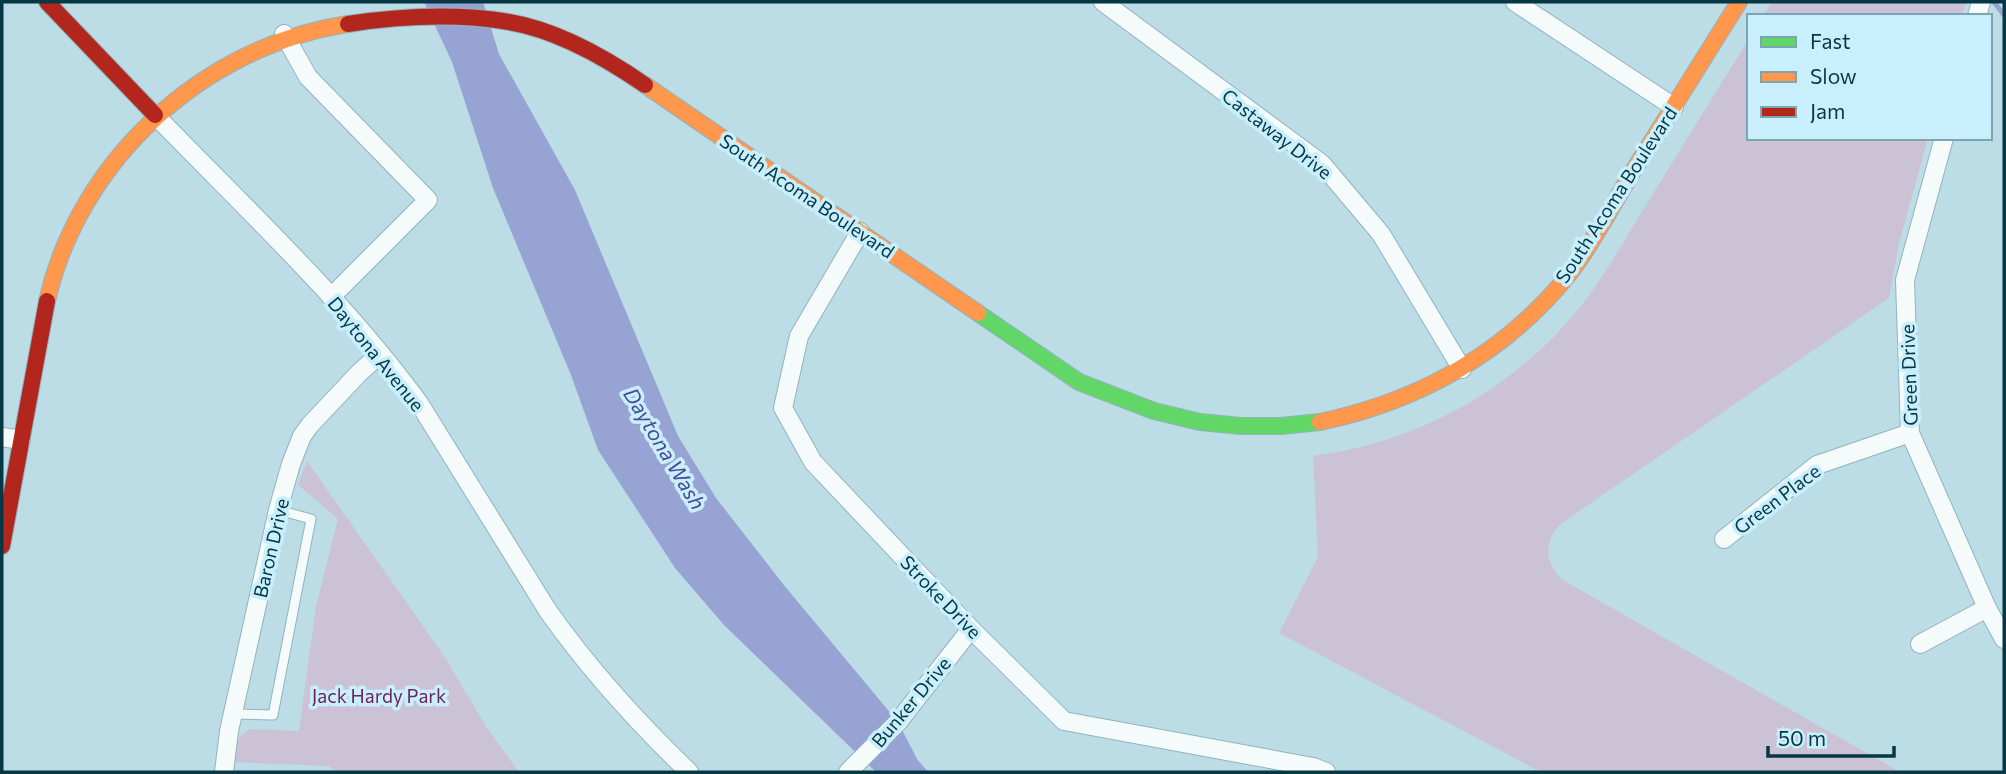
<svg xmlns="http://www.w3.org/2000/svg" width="2006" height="774" viewBox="0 0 2006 774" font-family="Commissioner,sans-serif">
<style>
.green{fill:#ccc2d6}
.water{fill:#97a4d3}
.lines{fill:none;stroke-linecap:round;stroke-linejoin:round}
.stream{stroke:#97a4d3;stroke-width:5}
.lane-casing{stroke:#91b4bf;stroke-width:11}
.street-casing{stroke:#91b4bf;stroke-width:20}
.fast-casing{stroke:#91b4bf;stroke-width:18}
.slow-casing{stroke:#91b4bf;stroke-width:18}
.jam-casing{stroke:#91b4bf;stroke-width:18}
.lane{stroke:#f5fafb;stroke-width:9}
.street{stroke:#f5fafb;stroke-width:18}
.fast{stroke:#63d668;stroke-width:16}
.slow{stroke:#ff974d;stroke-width:16}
.jam{stroke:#b3261e;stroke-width:16}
.labels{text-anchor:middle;stroke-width:7;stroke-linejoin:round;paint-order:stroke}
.street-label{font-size:19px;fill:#053744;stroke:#c9effc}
.park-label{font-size:19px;fill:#6f255b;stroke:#c9effc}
.water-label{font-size:21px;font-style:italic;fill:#4a4a97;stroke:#c9effc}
</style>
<rect width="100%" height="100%" fill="#bcdce6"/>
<g class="green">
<polygon points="1772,2 1966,2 1962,16 1763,16"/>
<path d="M1749,39V138H1928L1899,243L1889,298L1562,523C1543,540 1544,564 1563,580L1900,772H1541L1279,633L1318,557L1313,456C1415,443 1510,392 1576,312C1605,277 1627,235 1651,197C1684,144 1716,91 1749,39Z"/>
<polygon points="307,461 444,656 487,728 519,772 336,772 329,766 232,762 239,737 250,729 299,731 316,606 338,519 298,485"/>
</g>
<polygon class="water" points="424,2 483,2 499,54 575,190 678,436 716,498 783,584 898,722 917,759 928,772 876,772 724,625 675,568 598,450 571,375 493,188 452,62"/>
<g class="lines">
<polyline class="stream" points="1994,2 2004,15"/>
<g class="lane-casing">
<polyline id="lane" points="234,714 273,715 311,519 278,510"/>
</g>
<g class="street-casing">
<g id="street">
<polyline points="1103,2 1322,164 1381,234 1462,369"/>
<polyline points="1515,2 1674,107"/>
<polyline points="1977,16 1981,2"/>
<polyline points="284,34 308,77 428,200 331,297"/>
<path d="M155,115C245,208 342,298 419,403L548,611C589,669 637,722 689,772"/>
<polyline points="1944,138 1905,280 1910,433 1987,608 2004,639"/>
<polyline points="860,232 799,336 783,408 813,462 971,629 1064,721 1313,767 1326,772"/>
<polyline points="2,437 21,440"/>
<polyline points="1724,539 1817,465 1910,433"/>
<polyline points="1920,644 1987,608"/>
<polyline points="224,772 229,731 278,510 291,464 302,436 310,425 359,373 380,354"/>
<polyline points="848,772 898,722 971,629"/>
</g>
</g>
<g class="fast-casing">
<polyline id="fast" points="978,313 1079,382 1154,411 1200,422 1241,426 1281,426 1320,422"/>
</g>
<g class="slow-casing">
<g id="slow">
<polyline points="645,85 978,313"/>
<path d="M47,301C79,159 206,45 348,24"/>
<path d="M1320,422C1419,401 1506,353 1570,273C1593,243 1612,206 1632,173C1668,116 1703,59 1739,2"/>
</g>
</g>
<g class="jam-casing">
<g id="jam">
<polyline points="47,2 155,115"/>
<path d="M348,24C401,16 456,13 509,22C556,30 606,58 645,85"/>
<polyline points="2,546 47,301"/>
</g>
</g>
<use href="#lane" class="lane"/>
<use href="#street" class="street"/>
<use href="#fast" class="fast"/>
<use href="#slow" class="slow"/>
<use href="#jam" class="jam"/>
</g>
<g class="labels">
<g class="street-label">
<text transform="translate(1277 134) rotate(38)" y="7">Castaway Drive</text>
<text transform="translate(1616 195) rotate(-57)" y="7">South Acoma Boulevard</text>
<text transform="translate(807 196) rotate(34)" y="7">South Acoma Boulevard</text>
<text transform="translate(376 354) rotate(51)" y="7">Daytona Avenue</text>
<text transform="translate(1909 375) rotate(-92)" y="7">Green Drive</text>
<text transform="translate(1777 499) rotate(-37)" y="7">Green Place</text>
<text transform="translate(271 548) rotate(-77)" y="7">Baron Drive</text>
<text transform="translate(941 597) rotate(46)" y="7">Stroke Drive</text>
<text transform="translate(911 702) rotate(-50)" y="7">Bunker Drive</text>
</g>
<g class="park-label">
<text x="379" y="703">Jack Hardy Park</text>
</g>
<g class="water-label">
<text transform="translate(664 449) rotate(59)" y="7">Daytona Wash</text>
</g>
</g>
<rect width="2006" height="774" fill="none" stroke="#053744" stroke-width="7"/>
<rect x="1747" y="14" width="245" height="126" fill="#c9effc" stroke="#7ba5b2" stroke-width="2"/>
<rect x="1761" y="37" width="35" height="10" fill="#63d668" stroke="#7ba5b2" stroke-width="2"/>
<text x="1810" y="49" font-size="21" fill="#053744">Fast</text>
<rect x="1761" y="72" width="35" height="10" fill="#ff974d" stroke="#7ba5b2" stroke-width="2"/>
<text x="1810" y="84" font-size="21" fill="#053744">Slow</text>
<rect x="1761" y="107" width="35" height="10" fill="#b3261e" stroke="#7ba5b2" stroke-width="2"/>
<text x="1810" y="119" font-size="21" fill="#053744">Jam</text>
<path d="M1768 746v10h126v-10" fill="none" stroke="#053744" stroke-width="3.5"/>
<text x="1778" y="746" font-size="21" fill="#053744" stroke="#c9effc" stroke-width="5" paint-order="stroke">50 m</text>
</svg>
